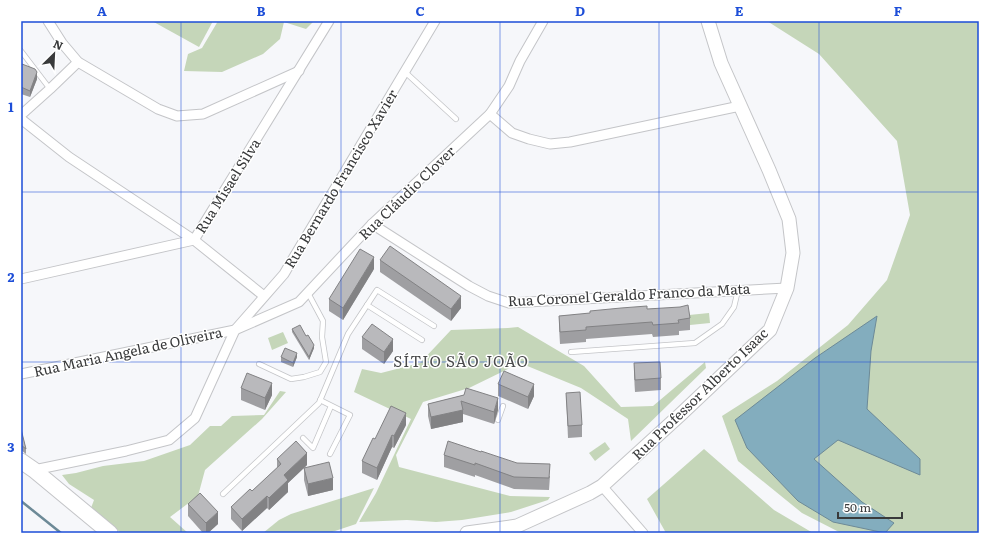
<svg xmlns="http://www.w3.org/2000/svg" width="1000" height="554" viewBox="0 0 1000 554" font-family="Literata,serif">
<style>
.green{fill:#c5d6b9}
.water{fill:#83adbe;stroke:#6d8a97}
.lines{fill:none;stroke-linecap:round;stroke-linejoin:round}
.stream{stroke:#6d8a97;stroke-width:2.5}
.service-casing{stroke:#c4c5c8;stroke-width:6}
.minor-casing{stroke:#c4c5c8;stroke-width:11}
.secondary-casing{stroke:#c4c5c8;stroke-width:15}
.primary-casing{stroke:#c4c5c8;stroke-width:17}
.service{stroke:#fff;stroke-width:4.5}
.minor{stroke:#fff;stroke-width:9}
.secondary{stroke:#fff;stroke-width:13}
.primary{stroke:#fff;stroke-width:15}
.wall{fill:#9f9fa2}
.shaded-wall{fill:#828284}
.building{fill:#b9b9bc;stroke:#828284}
.grid{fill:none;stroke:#1d4ed8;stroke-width:1;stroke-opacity:0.55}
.labels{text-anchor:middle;stroke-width:3;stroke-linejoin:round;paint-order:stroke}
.street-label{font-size:14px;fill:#393a3b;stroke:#fff}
.neighbourhood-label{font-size:15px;letter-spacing:1px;fill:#494a4c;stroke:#fff}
.neatline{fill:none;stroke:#1d4ed8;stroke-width:1.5}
.grid-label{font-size:13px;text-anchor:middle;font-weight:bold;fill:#1d4ed8}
</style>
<rect width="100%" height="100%" fill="#f6f7fa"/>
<g class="green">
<polygon points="152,21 213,21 199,47"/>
<polygon points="218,21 314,21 306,29 284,22 280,39 263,54 222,72 184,71 188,54 202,48"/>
<polygon points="767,21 979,21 979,533 841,533 802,513 738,461 722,416 777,381 848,325 887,280 910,215 897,141 819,54"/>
<polygon points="709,313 710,323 690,325 689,315"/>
<polygon points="518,327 584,366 621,407 653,406 705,362 706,368 631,441 628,419 581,388 520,363 469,388 423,402 396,455 399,467 510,496 550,497 548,500 511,512 462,520 436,522 407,520 359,522 376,493 411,419 354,392 362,369 381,373 420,363 451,330 508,328"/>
<polygon points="283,332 288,343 272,350 268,338"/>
<polygon points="280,391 286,392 262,419 205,470 198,496 170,517 188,533 121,533 91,508 94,500 69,484 62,475 76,473 103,466 144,461 190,445 210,426 221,426 232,416 264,415"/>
<polygon points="605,442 610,449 595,461 589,453"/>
<polygon points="704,449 774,510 813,533 666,533 647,499"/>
<polygon points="374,488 356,524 329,533 263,533 279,520 291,514"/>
</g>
<polygon class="water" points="877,316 871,351 867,409 920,459 920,475 838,440 814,459 862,502 894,523 885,533 833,522 798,501 747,448 735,420 815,358"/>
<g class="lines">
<polyline class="stream" points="21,501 61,533"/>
<g class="service-casing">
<g id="service">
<polyline points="21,51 50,89"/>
<polyline points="405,72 456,119"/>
<polyline points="367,305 422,340"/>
<polyline points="571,352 695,343 722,324 734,307 738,290"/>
<polyline points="259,364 291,379 304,377 320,372 326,362 322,337 323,321 308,293"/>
<polyline points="320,400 350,415 330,454"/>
<polyline points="498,420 503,406"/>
<polyline points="303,438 313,448 331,406"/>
<polyline points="223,494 319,403 348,334 377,290 434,326"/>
</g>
</g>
<g class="minor-casing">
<g id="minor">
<polyline points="48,21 62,43 78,62 158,109 177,116 203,114 299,71"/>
<polyline points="490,114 512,133 529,139 550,144 570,142 740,106"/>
<polyline points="21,115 50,89 78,62"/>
<polyline points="21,119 69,157 194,240 264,296"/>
<polyline points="372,224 469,286 488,296 509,303 787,288"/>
<polyline points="21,279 194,240 329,21"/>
<polyline points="21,374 235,330 299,302 372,224 490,114 509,86 520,61 543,21"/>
<polyline points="34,470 126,451 169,440 195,418 235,330 284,274 291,262 435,21"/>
<polyline points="602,486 643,533"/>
</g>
</g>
<g class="secondary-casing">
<polyline id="secondary" points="467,533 517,526 590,493 602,486 680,415 770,330 787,288 793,253 789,219 769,170 721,63 708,21"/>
</g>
<g class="primary-casing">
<polyline id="primary" points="21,461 34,470 110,533"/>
</g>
<use href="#service" class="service"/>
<use href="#minor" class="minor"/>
<use href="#secondary" class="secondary"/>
<use href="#primary" class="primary"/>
</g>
<g class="wall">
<polygon points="21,66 37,79 30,97 21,94"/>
<polygon points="380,260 461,308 451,321 380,272"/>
<polygon points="374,269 343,320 329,311 329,299"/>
<polygon points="647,309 690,318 690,330 679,331 679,335 653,337 652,334 586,339 586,342 560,344 559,327 559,316"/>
<polygon points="292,329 306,336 314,348 309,360 292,332"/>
<polygon points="362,337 393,351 384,364 362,349"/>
<polygon points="281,357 297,357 293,367 281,362"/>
<polygon points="634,363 661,378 661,390 635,392 634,375"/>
<polygon points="498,384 534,396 528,409 498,396"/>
<polygon points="241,388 272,395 265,410 241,400"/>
<polygon points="566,393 582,425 582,437 568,438"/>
<polygon points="464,395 498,410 494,424 463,414 463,422 431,429 428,416 428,404"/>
<polygon points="406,425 394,448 392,447 377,480 362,473 362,461 375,439"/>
<polygon points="21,429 26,449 26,454 21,450"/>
<polygon points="444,455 550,476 549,490 514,489 475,475 475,477 444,467"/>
<polygon points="277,459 307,465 304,468 333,490 308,496 304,480 304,468 288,483 288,492 269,510 267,508 242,531 231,519 231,507 252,491 277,468"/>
<polygon points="188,504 218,524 208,533 203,533 188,516"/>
</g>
<g class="shaded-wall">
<polygon points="37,72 37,79 30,97 30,91"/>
<polygon points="374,257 374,269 343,320 343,308"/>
<polygon points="461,296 461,308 451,321 451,309"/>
<polygon points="393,339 393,351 384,364 384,352"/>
<polygon points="314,345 314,348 309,360 309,357"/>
<polygon points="297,353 297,357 293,367 293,363"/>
<polygon points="272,383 272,395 265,410 265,398"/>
<polygon points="534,384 534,396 528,409 528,397"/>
<polygon points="498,398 498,410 494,424 494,412"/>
<polygon points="463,410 463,422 431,429 431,417"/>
<polygon points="406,413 406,425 394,448 394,436"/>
<polygon points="392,435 392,447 377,480 377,468"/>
<polygon points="307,453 307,465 288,483 288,492 269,510 269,498 284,475"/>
<polygon points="333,478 333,490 308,496 308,484"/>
<polygon points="267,496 267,508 242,531 242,519"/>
<polygon points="218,512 218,524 208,533 206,533 206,523"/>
</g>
<g class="building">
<polygon points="22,64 35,69 37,72 30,91 21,87 21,66"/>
<polygon points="390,246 461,296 451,309 380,260"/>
<polygon points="360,249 374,257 343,308 329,299"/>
<polygon points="688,305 690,318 678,320 679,323 653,325 652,322 586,327 586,330 560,332 559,316 590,313 590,311 621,308 647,306 647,309 680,307"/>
<polygon points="372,324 393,339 384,352 362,337"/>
<polygon points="300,325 306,336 308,335 314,345 309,357 292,329"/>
<polygon points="285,348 297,353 293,363 281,357"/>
<polygon points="660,362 661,378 635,380 634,363"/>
<polygon points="504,371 534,384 528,397 498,384"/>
<polygon points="247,373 272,383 265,398 241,388"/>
<polygon points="466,388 498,398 494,412 461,401 463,410 431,417 428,404 464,395"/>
<polygon points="580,392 582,425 568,426 566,393"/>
<polygon points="391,406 406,413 394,436 392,435 377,468 362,461 373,438 375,439"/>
<polygon points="21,429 26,449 21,445"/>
<polygon points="296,441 307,453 284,475 288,480 269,498 267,496 242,519 231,507 250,489 252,491 281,464 277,459"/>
<polygon points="448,441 481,452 481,451 517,463 550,464 549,478 514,477 475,463 475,465 444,455"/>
<polygon points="329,462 333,478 308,484 304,468"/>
<polygon points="200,493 218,512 206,523 188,504"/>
</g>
<path class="grid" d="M181,21V533M341,21V533M500,21V533M659,21V533M819,21V533M21,192H979M21,362H979"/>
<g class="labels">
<g class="street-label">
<text transform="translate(341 179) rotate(-59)" y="5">Rua Bernardo Francisco Xavier</text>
<text transform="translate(228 186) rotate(-58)" y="5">Rua Misael Silva</text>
<text transform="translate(407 193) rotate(-44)" y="5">Rua Cláudio Clover</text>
<text transform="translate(629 295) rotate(-3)" y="5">Rua Coronel Geraldo Franco da Mata</text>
<text transform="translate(128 352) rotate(-12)" y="5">Rua Maria Angela de Oliveira</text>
<text transform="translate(700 394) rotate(-44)" y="5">Rua Professor Alberto Isaac</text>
</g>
<g class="neighbourhood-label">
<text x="461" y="367">SÍTIO SÃO JOÃO</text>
</g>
</g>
<rect width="1000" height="554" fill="none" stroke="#ffffff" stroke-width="44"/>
<g transform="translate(54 54) rotate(24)" stroke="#ffffff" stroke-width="3" paint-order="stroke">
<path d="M0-3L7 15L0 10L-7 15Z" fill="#393a3b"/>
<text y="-6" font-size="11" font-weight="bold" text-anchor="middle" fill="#393a3b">N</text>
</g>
<path d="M838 512v6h64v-6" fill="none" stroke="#393a3b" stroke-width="2"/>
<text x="844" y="512" font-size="12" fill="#393a3b" stroke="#ffffff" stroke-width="3" paint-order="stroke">50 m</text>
<rect x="22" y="22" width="956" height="510" class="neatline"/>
<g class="grid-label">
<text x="102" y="16">A</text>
<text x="261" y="16">B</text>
<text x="420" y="16">C</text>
<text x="580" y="16">D</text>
<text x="739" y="16">E</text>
<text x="898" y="16">F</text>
<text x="11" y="112">1</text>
<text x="11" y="282">2</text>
<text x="11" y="452">3</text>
</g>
</svg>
